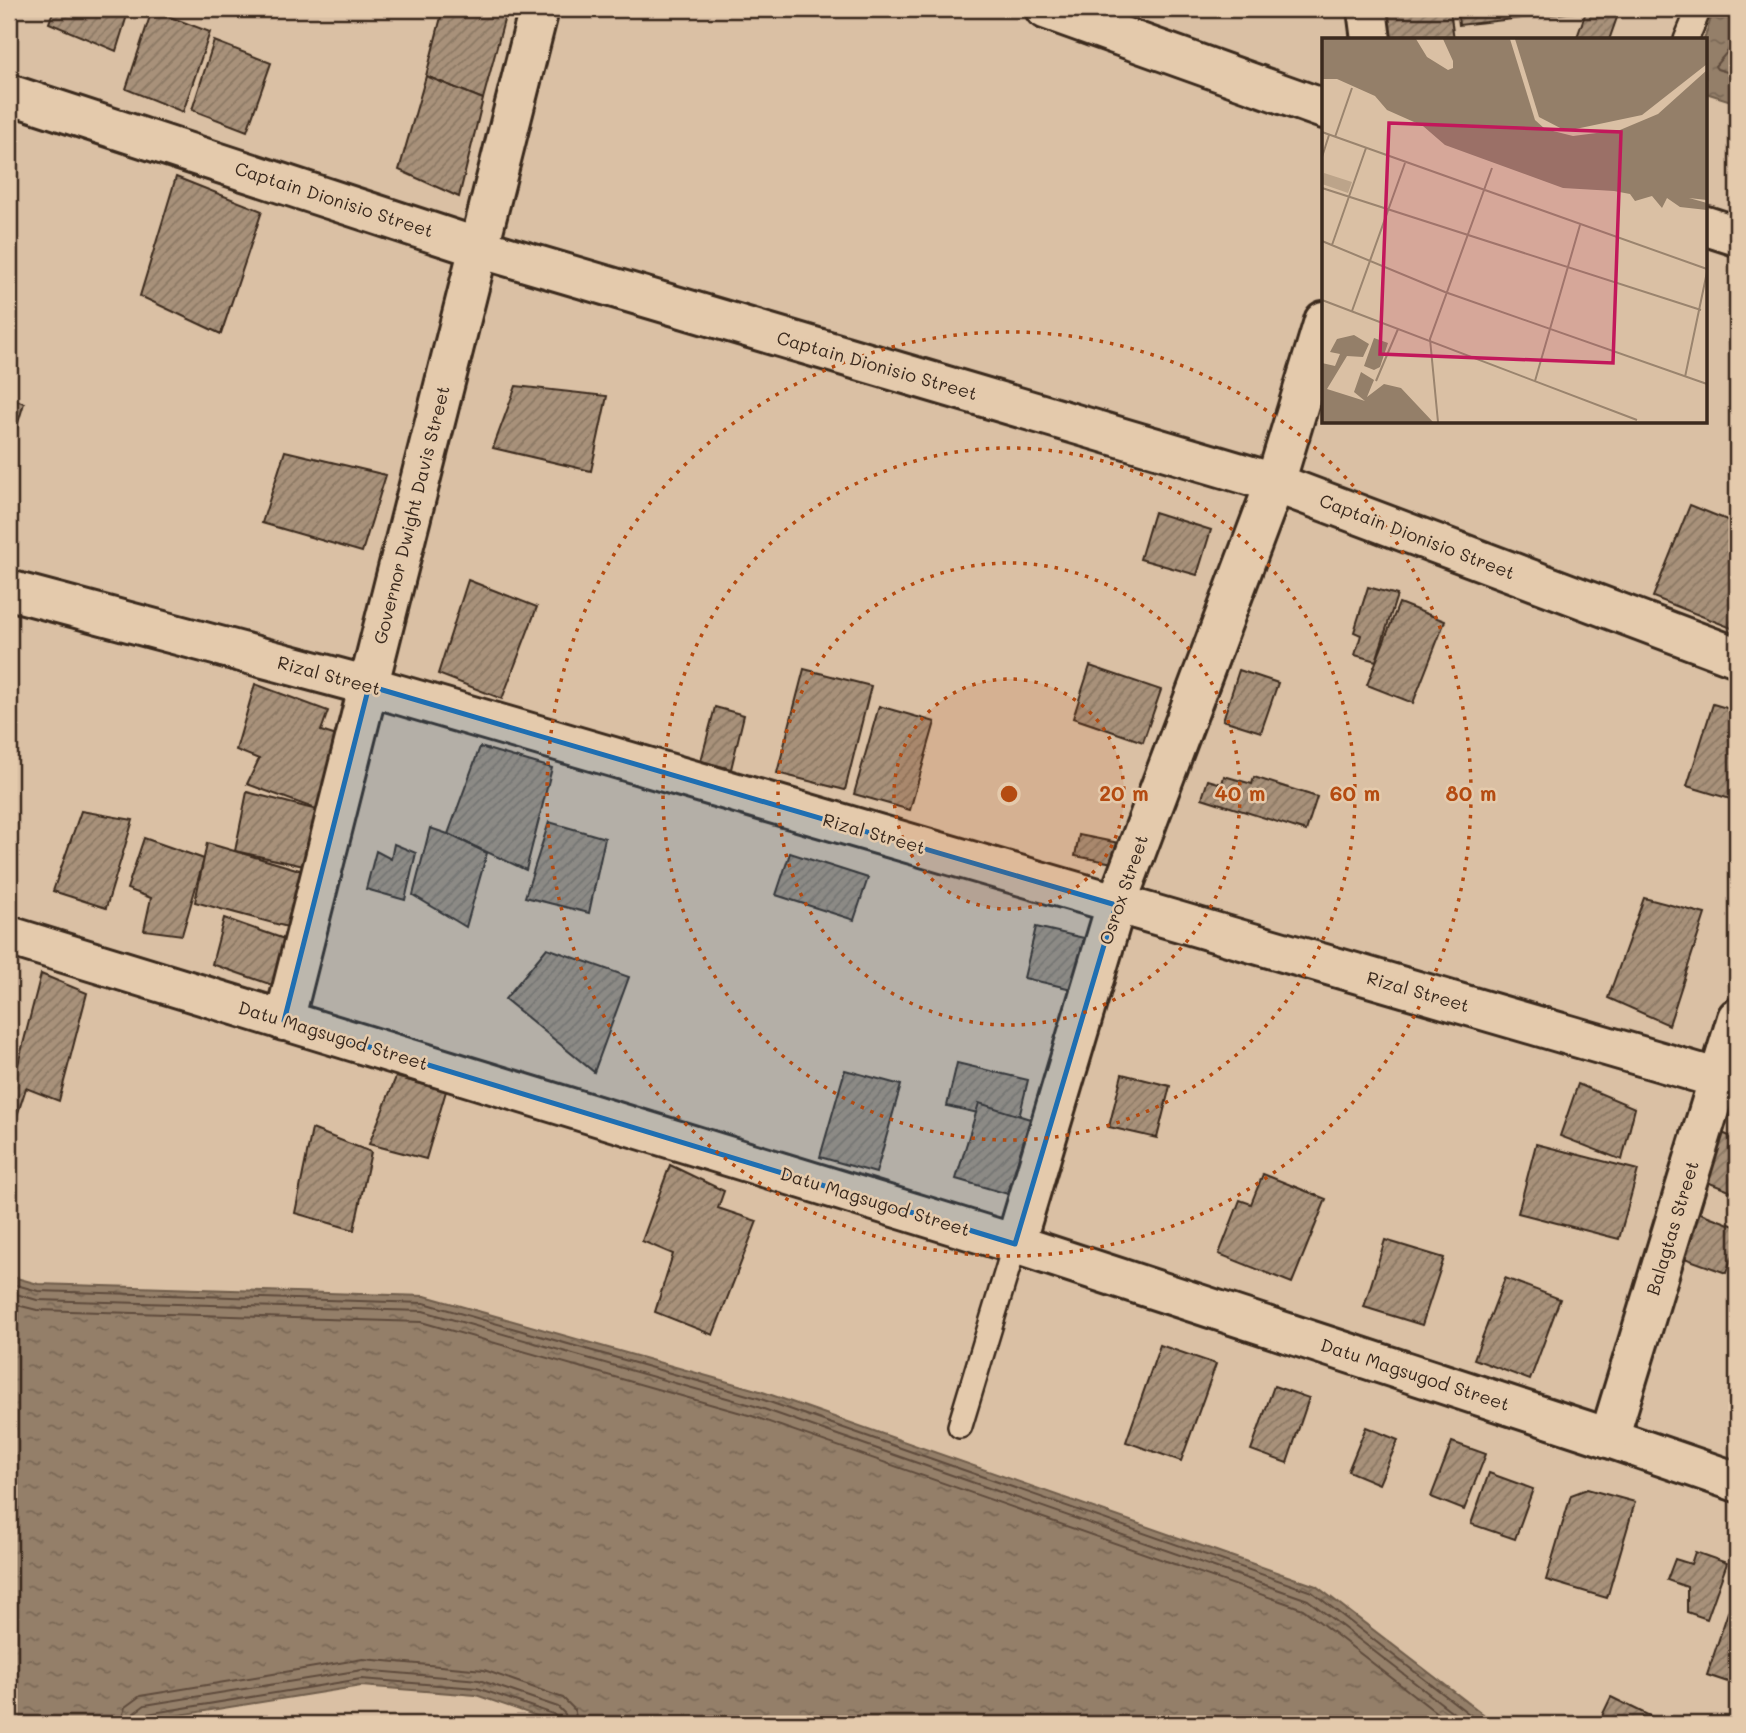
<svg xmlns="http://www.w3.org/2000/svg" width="1746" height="1733" viewBox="0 0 1746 1733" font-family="Mali,sans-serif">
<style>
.water{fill:url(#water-ripples);stroke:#705d4b;stroke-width:2}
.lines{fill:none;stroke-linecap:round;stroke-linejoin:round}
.shore{stroke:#5f4c3c;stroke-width:2}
.building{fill:url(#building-hatch);stroke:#3b2a1e;stroke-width:2}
.service-casing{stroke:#3b2a1e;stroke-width:28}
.minor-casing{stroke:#3b2a1e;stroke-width:44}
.tertiary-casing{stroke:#3b2a1e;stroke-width:44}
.service{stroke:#e4caac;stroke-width:23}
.minor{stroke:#e4caac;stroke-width:38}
.tertiary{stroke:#e4caac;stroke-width:38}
.marked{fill:#1f6fb2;fill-opacity:0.2;stroke:#1f6fb2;stroke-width:5;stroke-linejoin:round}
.ring{fill:none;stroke:#b44b11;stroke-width:3.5;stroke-dasharray:3.5 7}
.labels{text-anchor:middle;stroke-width:5;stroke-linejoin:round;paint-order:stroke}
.street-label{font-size:18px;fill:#3b2a1e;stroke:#e4caac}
.inset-road{fill:none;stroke:#9a846e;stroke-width:2}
.view{fill:#c2185b;fill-opacity:0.15;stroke:#c2185b;stroke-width:3.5}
.inset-edge{fill:none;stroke:#3b2a1e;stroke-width:3.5}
.centre{fill:#b44b11;stroke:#e4caac;stroke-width:3.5}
.ring-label{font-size:21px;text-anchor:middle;font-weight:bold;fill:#b44b11;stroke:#e4caac;stroke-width:5;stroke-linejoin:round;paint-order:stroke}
</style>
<defs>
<pattern id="water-ripples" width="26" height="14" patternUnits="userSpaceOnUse" patternTransform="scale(1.75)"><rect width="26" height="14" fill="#947f69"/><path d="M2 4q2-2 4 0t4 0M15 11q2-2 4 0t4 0" fill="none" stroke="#7a6856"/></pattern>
<pattern id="building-hatch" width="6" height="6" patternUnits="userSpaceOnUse" patternTransform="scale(1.75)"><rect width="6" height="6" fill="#a8917a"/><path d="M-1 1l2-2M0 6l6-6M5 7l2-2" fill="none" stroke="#8a7763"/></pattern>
</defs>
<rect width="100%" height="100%" fill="#dac0a4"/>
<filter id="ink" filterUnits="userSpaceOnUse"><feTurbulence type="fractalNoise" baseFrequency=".0143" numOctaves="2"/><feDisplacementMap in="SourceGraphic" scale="14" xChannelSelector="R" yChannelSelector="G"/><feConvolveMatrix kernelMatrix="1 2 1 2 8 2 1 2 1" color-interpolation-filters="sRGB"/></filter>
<g filter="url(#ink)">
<g class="water">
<polygon points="1714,9 1737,9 1737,103 1706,93 1704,40"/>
<polygon points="9,1276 38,1284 425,1296 760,1391 1316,1586 1496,1724 560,1724 476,1695 361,1686 124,1724 9,1724"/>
</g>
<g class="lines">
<g class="shore">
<polyline points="1737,23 1728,51 1715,66 1717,69 1737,75"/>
<polyline points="9,1283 38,1291 424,1303 758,1398 1312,1592 1482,1724"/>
<polyline points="9,1292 37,1300 423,1311 755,1406 1308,1600 1468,1724"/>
<polyline points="9,1303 37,1310 421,1322 752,1416 1303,1609 1451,1724"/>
<polyline points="120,1724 125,1707 140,1696 363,1659 484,1670 563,1698 574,1709 578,1724"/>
<polyline points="131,1724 134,1713 145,1705 362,1670 479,1680 558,1707 565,1714 567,1724"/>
<polyline points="140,1724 141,1718 147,1714 361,1679 477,1688 553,1714 557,1718 558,1724"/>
</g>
</g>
<g class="building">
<polygon points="54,9 129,9 116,51 49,23"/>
<polygon points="443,9 507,9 483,99 426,76"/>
<polygon points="1387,9 1450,9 1454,40 1391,40"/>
<polygon points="1457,9 1576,9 1577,12 1459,25"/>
<polygon points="1587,9 1620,9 1609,40 1576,40"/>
<polygon points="152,10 210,32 183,112 126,89"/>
<polygon points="214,41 271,63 247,131 192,110"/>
<polygon points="426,76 483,99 459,197 399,170"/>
<polygon points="176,177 262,211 221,334 140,296"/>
<polygon points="516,386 607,396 591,471 493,448"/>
<polygon points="9,397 24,403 9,453"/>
<polygon points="285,451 386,475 362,552 262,523"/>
<polygon points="1690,505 1737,524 1737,620 1734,629 1653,597"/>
<polygon points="1154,512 1211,530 1197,575 1140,559"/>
<polygon points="468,580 537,607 502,699 438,674"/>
<polygon points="1368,587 1397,595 1376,661 1355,655 1361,635 1354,632"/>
<polygon points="1399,603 1445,621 1413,703 1367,685"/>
<polygon points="1090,666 1161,690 1143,742 1073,718"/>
<polygon points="804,669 871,686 845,790 777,773"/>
<polygon points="1239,670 1278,683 1261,732 1223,720"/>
<polygon points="255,684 328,711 321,731 343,738 327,813 247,784 259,759 236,750"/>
<polygon points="1713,704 1737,711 1737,801 1687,786"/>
<polygon points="879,706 935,722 910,810 854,794"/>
<polygon points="715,707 744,715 731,769 701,761"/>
<polygon points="480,747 552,768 526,870 448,834"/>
<polygon points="1224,776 1252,784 1254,777 1317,797 1306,831 1202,798 1208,780 1222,784"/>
<polygon points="247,792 321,811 304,866 235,851"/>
<polygon points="81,811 133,820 106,908 53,891"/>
<polygon points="549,822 605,838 589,913 525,897"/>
<polygon points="430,828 448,834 487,853 466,927 413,895"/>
<polygon points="1079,835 1124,844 1119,864 1075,856"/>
<polygon points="144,838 204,859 182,935 144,930 151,898 127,889"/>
<polygon points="207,843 310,873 295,929 195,902"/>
<polygon points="394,844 416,853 405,900 366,889 376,851 391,859"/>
<polygon points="790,853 868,878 854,920 776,895"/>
<polygon points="1644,898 1705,914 1669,1025 1608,998"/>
<polygon points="224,918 290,941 278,987 212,964"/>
<polygon points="1036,927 1084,938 1072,989 1024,978"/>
<polygon points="547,948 629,977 594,1072 505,999"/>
<polygon points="41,974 87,993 59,1101 26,1088 9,1141 9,1060 18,1064"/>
<polygon points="957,1063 1028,1080 1018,1122 947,1106"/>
<polygon points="845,1070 901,1085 876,1173 820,1157"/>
<polygon points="1122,1074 1170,1086 1157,1138 1109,1127"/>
<polygon points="396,1077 446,1091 426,1159 369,1144"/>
<polygon points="1578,1084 1635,1108 1622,1160 1560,1136"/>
<polygon points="979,1103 1030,1119 1008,1194 956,1179"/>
<polygon points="312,1129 371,1152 354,1230 295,1213"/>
<polygon points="1722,1133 1737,1139 1737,1194 1702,1180"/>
<polygon points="1536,1144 1638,1170 1619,1239 1518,1213"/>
<polygon points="670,1165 724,1191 718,1208 757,1221 713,1335 655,1312 673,1254 642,1241"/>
<polygon points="1263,1174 1326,1199 1292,1283 1219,1254 1240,1200 1251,1204"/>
<polygon points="1690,1209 1737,1227 1737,1244 1726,1273 1673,1254"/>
<polygon points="1385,1240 1444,1258 1422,1325 1364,1307"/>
<polygon points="1505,1278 1560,1299 1530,1380 1474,1359"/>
<polygon points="1160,1345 1216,1364 1181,1461 1126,1442"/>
<polygon points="1274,1386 1309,1398 1287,1463 1251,1450"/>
<polygon points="1366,1427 1398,1440 1379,1484 1348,1471"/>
<polygon points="1452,1442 1486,1454 1464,1510 1431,1497"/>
<polygon points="1489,1473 1533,1489 1515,1539 1471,1524"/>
<polygon points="1587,1489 1635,1502 1607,1598 1546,1580 1571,1495"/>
<polygon points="1695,1552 1727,1563 1707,1619 1687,1612 1687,1587 1667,1580 1675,1559 1691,1564"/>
<polygon points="1737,1585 1737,1685 1707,1675"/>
<polygon points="1611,1697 1666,1724 1598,1724"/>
</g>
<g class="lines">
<g class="service-casing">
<g id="service">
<polyline points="1686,40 1699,9"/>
<polyline points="960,1426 1015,1244"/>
</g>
</g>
<g class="minor-casing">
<g id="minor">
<polyline points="1045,9 1324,109"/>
<polyline points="9,94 479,248 1275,483"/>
<polyline points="1706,226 1737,236"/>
<polyline points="9,590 369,686 1737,1084"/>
<polyline points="284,1021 539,9"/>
<polyline points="1015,1244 1609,1438 1737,1482"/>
<polyline points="1609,1438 1737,1018"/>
</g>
</g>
<g class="tertiary-casing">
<g id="tertiary">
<polyline points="1367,9 1371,40"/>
<polyline points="1275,483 1737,657"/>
<polyline points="9,936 1015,1244 1116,905 1275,483 1324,321"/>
</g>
</g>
<use href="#service" class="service"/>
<use href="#minor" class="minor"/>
<use href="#tertiary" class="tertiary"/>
</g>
</g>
<path class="marked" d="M369,686L1116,905L1015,1244L284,1021Z"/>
<circle cx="1009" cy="794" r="115" fill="#b44b11" fill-opacity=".12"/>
<g class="ring">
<circle cx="1009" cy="794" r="115"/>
<circle cx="1009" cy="794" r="231"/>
<circle cx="1009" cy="794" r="346"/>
<circle cx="1009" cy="794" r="462"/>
</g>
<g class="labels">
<g class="street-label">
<text transform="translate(334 200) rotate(18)" y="6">Captain Dionisio Street</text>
<text transform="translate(877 366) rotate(16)" y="6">Captain Dionisio Street</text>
<text transform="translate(412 515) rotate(-76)" y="6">Governor Dwight Davis Street</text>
<text transform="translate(1417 537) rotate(21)" y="6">Captain Dionisio Street</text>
<text transform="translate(329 676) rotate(15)" y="6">Rizal Street</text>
<text transform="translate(874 834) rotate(16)" y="6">Rizal Street</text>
<text transform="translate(1124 890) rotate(-71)" y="6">Osrox Street</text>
<text transform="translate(1418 992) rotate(16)" y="6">Rizal Street</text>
<text transform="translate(333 1036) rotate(17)" y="6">Datu Magsugod Street</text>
<text transform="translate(875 1202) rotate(17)" y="6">Datu Magsugod Street</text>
<text transform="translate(1673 1228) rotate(-73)" y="6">Balagtas Street</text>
<text transform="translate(1415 1375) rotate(18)" y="6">Datu Magsugod Street</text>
</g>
</g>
<g transform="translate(1322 38)">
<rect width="385" height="385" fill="#dac0a4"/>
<path d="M2,135L30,144L26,155L0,146Z" fill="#bca48a"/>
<path d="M0,1H94L105,19L126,32L131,30V23L121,1H188L213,82L223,91L251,98L298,92L336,76L385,32V162L367,160L385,165V172L358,169L345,160L340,170L330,158L313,163L308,156L292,153L241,150L123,107L101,88L65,72L53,58L15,41H0ZM193,1H385V26L320,77L244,93L217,79ZM32,297L47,306L41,319L25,318L5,351L43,363L32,354L39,334L52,342L45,359L62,346L79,350L111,384H0V325L13,328L18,316L8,314L15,301ZM52,300L66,305L58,329L52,332L42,328Z" fill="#947f69"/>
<path class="inset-road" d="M0,94L385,231M13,99L30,50M0,119L7,97M0,150L379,272M0,203L123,254L385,346M10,207L44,110M0,262L315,382M30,273L83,125M363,339L385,234M54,343L76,291M213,343L258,187M116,384L108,301L170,130"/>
<path class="view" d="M67,85L299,94L291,325L58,316Z"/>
<rect width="385" height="385" class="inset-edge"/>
</g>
<circle cx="1009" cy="794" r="10" class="centre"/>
<g class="ring-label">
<text x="1124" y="801">20 m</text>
<text x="1240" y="801">40 m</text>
<text x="1355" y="801">60 m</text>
<text x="1471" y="801">80 m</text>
</g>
<rect width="1746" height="1733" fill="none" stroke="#e4caac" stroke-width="35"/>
<rect x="18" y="18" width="1711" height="1698" fill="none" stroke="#3b2a1e" stroke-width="2.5" filter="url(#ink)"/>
</svg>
